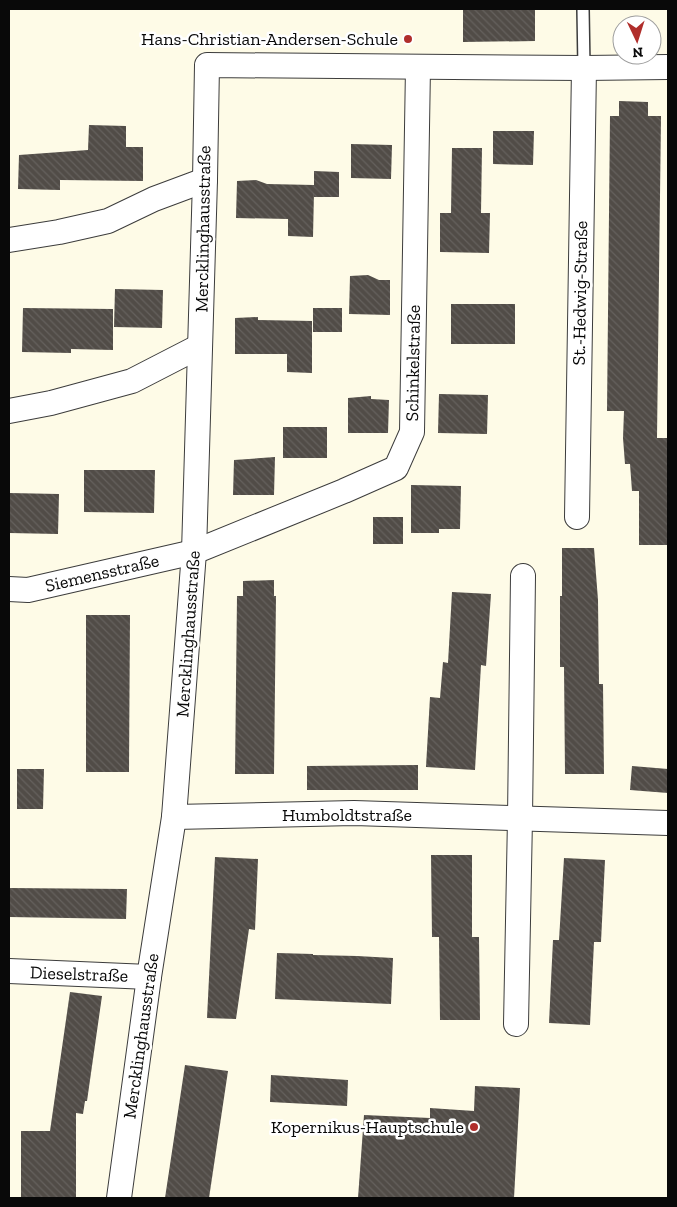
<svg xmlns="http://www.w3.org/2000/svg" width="677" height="1207" viewBox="0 0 677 1207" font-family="'Zilla Slab',serif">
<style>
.building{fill:url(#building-back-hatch)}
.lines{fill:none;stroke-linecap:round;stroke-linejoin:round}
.service-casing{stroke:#3c3c3c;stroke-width:14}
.minor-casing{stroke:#3c3c3c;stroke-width:26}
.service{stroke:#fff;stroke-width:11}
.minor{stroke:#fff;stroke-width:24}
.poi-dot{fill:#b02e2b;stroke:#fff;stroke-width:2}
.labels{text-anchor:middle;stroke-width:5;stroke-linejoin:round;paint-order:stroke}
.poi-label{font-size:18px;fill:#090909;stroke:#fff;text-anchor:end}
.street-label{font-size:18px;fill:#090909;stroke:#fff}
</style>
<defs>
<pattern id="building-back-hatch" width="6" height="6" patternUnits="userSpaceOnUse" patternTransform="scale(1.25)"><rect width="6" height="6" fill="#514c47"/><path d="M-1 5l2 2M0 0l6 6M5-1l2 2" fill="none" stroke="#65615d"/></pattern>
</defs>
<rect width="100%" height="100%" fill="#fefbe7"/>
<g class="building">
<polygon points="463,9 535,9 535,41 463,42"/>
<polygon points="619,101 648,102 648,116 661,116 657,438 668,438 668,545 639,545 639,491 632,491 630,464 625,464 623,438 624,411 607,411 610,116 619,116"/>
<polygon points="89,125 126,126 126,147 143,147 143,181 60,180 60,190 18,189 19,155 88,150"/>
<polygon points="493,131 534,131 533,165 493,164"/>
<polygon points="351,144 392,145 391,179 351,178"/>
<polygon points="452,148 482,148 481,213 490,213 489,253 440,252 440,213 451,213"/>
<polygon points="314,171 339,172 339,197 314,197 314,192 313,237 288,236 288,219 236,218 237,181 256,180 267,184 314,185"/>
<polygon points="368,275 379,280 390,280 390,315 349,314 350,276"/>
<polygon points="115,289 163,290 162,328 114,327"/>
<rect x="451" y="304" width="64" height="40"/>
<polygon points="23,308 113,309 113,350 71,349 71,353 22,352"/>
<rect x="313" y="308" width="29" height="24"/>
<polygon points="258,317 258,320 312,321 312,373 287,372 287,354 235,354 235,318"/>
<polygon points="439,394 488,395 487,434 438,433"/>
<polygon points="371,396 371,399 389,400 388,433 348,433 348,398"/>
<rect x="283" y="427" width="44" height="31"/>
<polygon points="275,457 274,495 233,495 234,460"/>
<polygon points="84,470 155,470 154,513 84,512"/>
<polygon points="411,485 461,486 460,529 439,529 439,533 411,533"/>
<polygon points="9,493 59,494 58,534 9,533"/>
<rect x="373" y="517" width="30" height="27"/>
<polygon points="562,548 594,548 598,600 599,684 603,684 604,774 565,774 564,667 560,667 560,596 562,596"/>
<polygon points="274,580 274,596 276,596 274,774 235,774 237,596 243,596 243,581"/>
<polygon points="452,592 491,594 486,666 481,665 475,770 426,767 430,697 440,698 443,662 448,663"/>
<polygon points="86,615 130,615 129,772 86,772"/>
<polygon points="418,765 418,790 307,790 307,766"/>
<polygon points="632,766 668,769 668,793 630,790"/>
<polygon points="17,769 44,769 43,809 17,809"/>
<polygon points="431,855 472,855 472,937 479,937 480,1020 440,1020 439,937 432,937"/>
<polygon points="215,857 258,859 255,930 249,929 236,1019 207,1018"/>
<polygon points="564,858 605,860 601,942 594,942 590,1025 549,1023 553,940 559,940"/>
<polygon points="9,888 127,889 126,919 9,917"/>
<polygon points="277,953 313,954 313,955 357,956 393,958 391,1004 275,999"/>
<polygon points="70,992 102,996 87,1101 85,1101 83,1114 76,1113 76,1198 21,1198 21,1131 50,1131"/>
<polygon points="185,1065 228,1071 209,1198 165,1198"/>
<polygon points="271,1075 348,1080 347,1106 270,1102"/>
<polygon points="475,1086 520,1088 514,1198 358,1198 364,1115 430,1118 430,1108 474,1111"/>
</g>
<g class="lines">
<g class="service-casing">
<polyline id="service" points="583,9 584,68"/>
</g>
<g class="minor-casing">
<g id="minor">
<polyline points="9,240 59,232 108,221 154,199 205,180"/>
<polyline points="9,411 51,403 132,381 200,346"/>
<polyline points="577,517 584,68"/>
<polyline points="9,589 28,590 194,552 344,491 396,468 412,432 418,67"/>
<polyline points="174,817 354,813 668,823"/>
<polyline points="9,971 149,977"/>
<polyline points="516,1024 520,818 523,576"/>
<polyline points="119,1198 149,977 174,817 194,552 205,180 207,65 584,68 668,67"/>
</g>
</g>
<use href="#service" class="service"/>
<use href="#minor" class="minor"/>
</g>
<g class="poi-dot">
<circle cx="408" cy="39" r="5"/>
<circle cx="474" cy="1127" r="5"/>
</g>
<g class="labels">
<g class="poi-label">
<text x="398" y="45">Hans-Christian-Andersen-Schule</text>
<text x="464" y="1133">Kopernikus-Hauptschule</text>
</g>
<g class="street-label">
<text transform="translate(203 229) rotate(-89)" y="6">Mercklinghausstraße</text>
<text transform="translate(580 293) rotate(-89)" y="6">St.-Hedwig-Straße</text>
<text transform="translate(413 363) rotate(-89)" y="6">Schinkelstraße</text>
<text transform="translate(102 573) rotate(-13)" y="6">Siemensstraße</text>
<text transform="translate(188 634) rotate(-86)" y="6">Mercklinghausstraße</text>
<text x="347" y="821">Humboldtstraße</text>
<text transform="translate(79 974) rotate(2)" y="6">Dieselstraße</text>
<text transform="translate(141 1036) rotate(-82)" y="6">Mercklinghausstraße</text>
</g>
</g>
<rect width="677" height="1207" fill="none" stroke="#090909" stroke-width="20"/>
<g transform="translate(637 40) rotate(176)"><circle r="24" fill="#ffffff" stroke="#9d9d9d"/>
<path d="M0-4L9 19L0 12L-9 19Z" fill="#b02e2b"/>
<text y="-8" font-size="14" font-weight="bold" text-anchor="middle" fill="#090909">N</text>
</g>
</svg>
